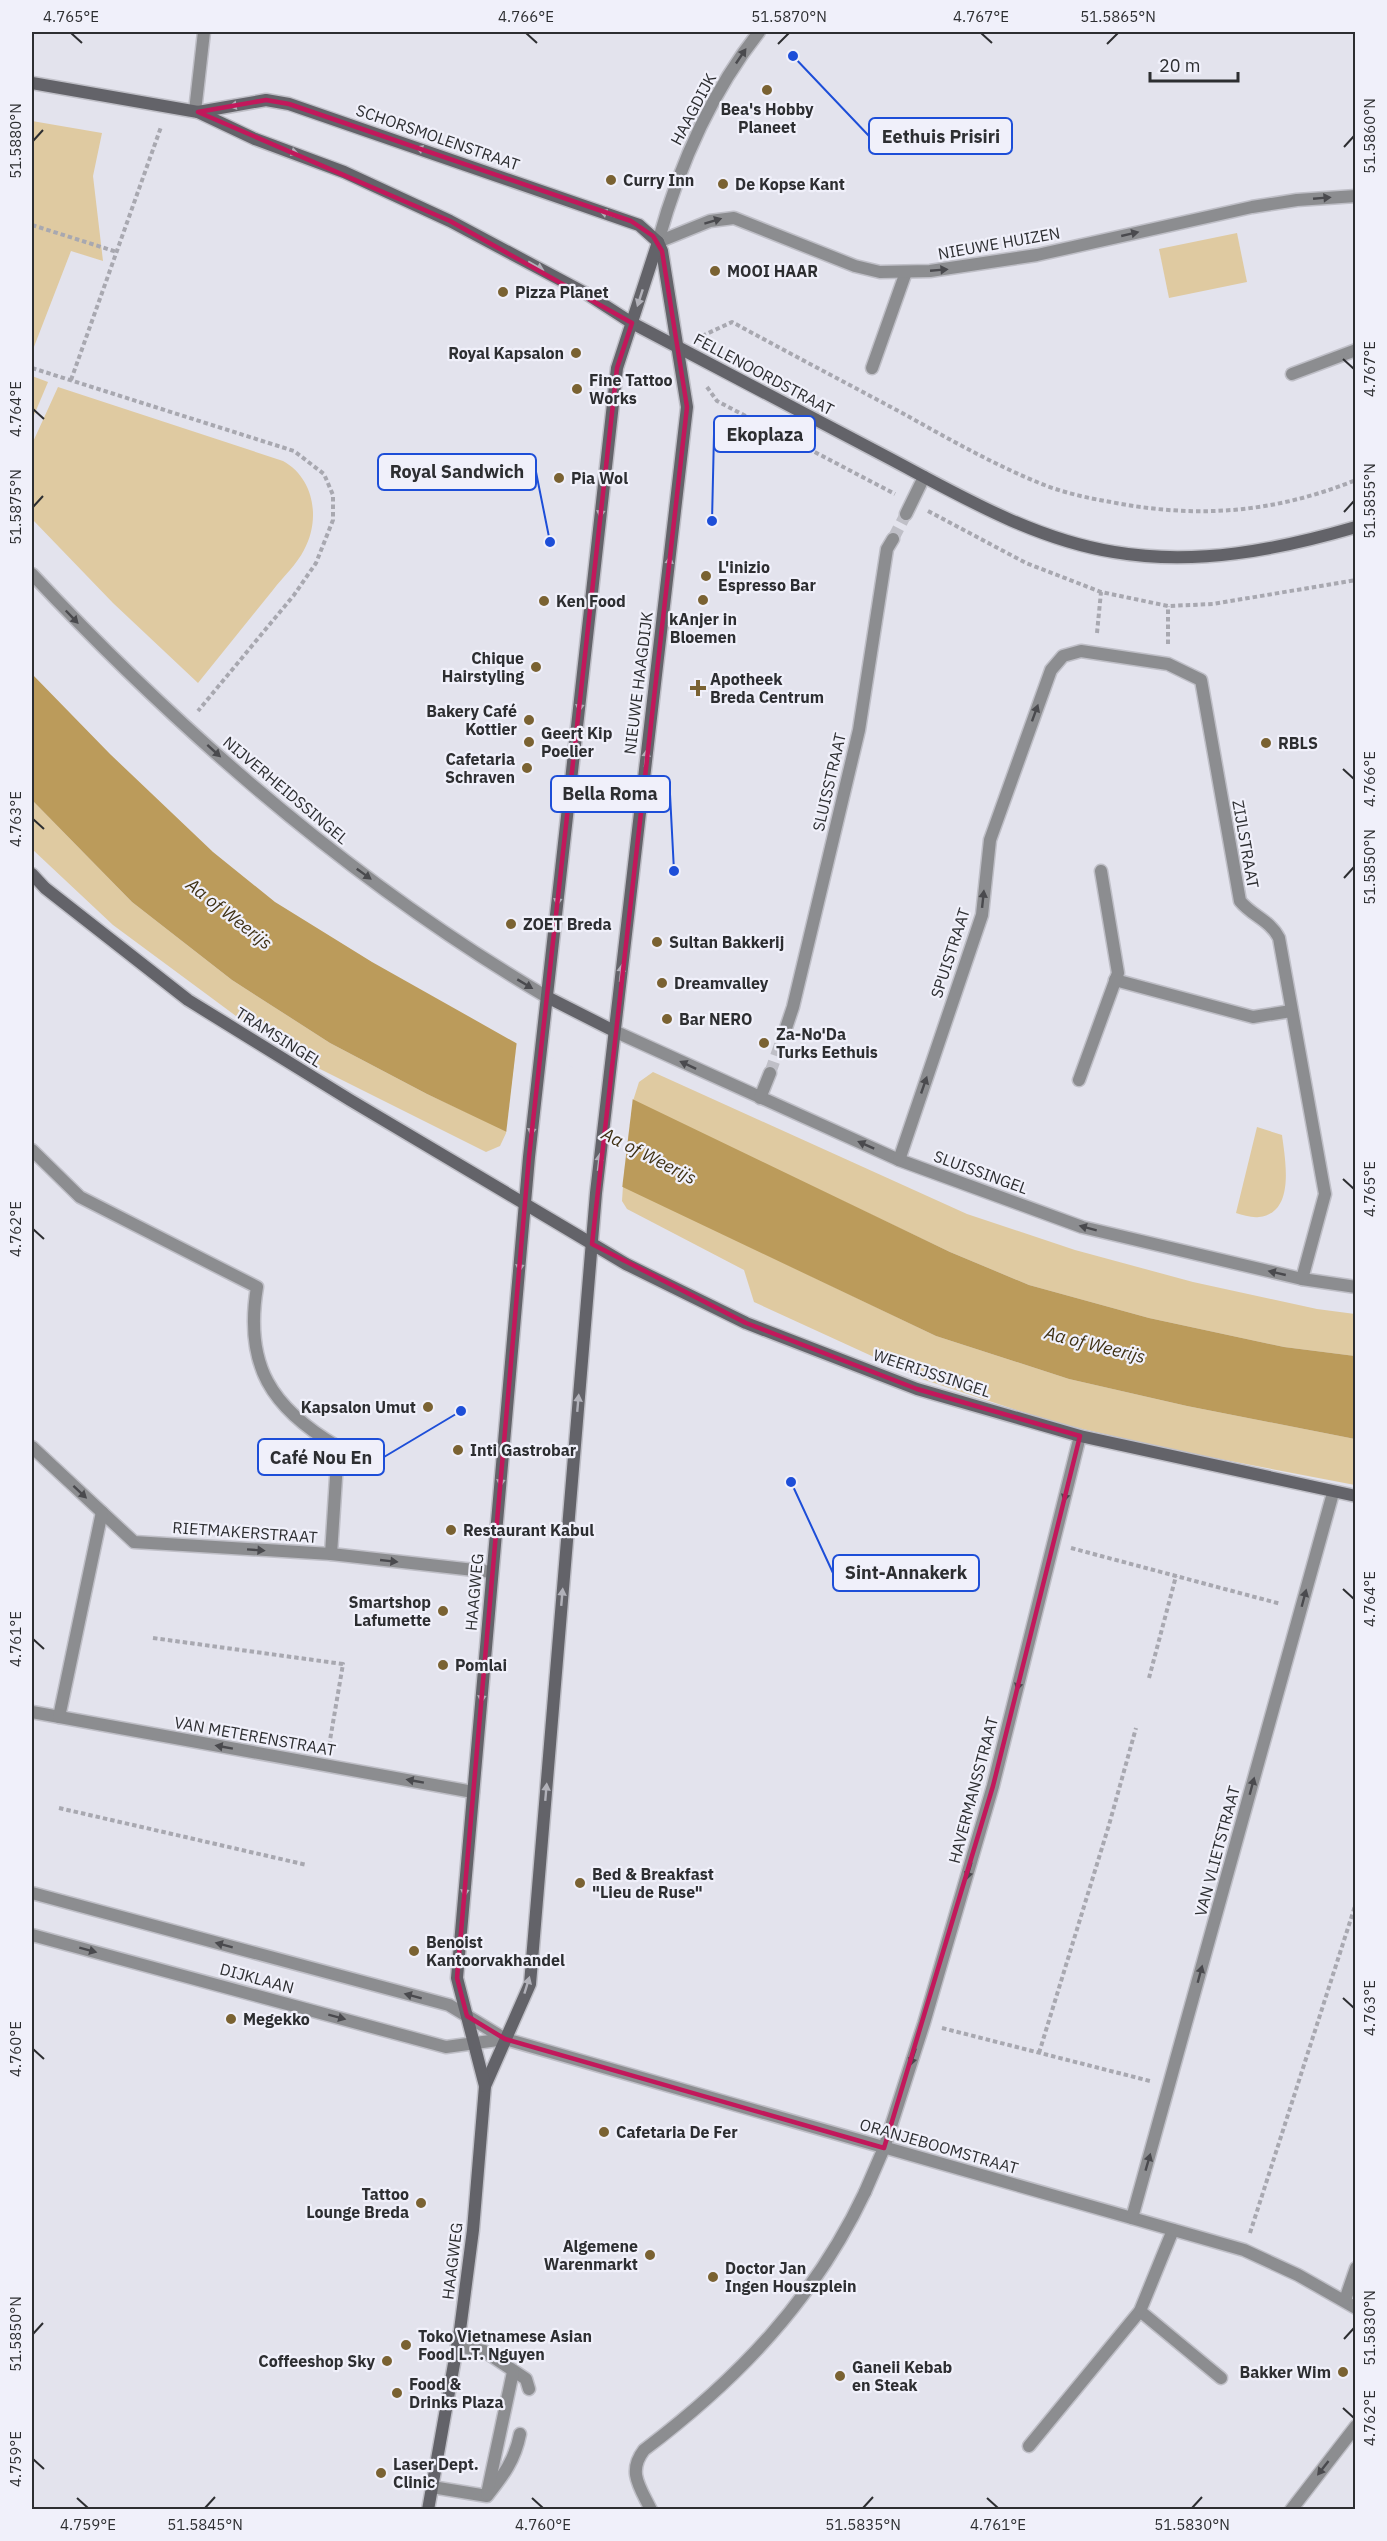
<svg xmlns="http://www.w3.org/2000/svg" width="1387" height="2541" viewBox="0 0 1387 2541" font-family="'IBM Plex Sans',sans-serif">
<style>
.green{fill:#dfcaa1}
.water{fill:#bb9b5b}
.pier{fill:#e3e3ed}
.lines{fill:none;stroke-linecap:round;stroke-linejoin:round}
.street-tunnel{stroke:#bfbfc7;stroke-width:12;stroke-dasharray:12 6;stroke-linecap:butt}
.lane-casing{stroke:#bfbfc7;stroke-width:15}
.street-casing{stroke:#bfbfc7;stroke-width:15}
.secondary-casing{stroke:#bfbfc7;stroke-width:15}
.path{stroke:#a8a8b0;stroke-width:4;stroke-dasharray:4.5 3;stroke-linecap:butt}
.lane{stroke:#8c8d90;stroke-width:12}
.street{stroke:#8c8d90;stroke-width:12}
.secondary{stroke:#636369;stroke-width:12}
.oneway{fill:#4a4a4e}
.oneway2{fill:#b1b1b9}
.marked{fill:none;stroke:#c2185b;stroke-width:4.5;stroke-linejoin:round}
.ticks{fill:none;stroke:#2d2e31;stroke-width:2}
.poi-dot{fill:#7a6232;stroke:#f0f0fa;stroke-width:2}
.labels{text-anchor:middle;stroke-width:4.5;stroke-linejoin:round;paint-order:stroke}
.street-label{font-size:16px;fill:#2d2e31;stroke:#f0f0fa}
.poi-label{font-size:16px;font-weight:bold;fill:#2d2e31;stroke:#f0f0fa;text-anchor:start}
.water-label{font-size:18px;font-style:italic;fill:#3f3114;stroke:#f0f0fa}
.leader{fill:none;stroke:#1d4ed8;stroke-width:2}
.callout-dot{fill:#1d4ed8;stroke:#f0f0fa;stroke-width:2}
.callout{fill:#f0f0fa;stroke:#1d4ed8;stroke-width:2}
.callout-label{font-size:18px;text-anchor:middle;font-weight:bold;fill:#2d2e31}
.neatline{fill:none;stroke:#2d2e31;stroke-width:2}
.ticks-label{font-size:15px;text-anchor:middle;fill:#2d2e31}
</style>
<rect width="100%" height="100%" fill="#e3e3ed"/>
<g class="green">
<polygon points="32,121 102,133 93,176 103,261 71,251 32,352"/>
<polygon points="1237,233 1247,282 1169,298 1159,249"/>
<polygon points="32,376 48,382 32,420"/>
<path d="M58,387L283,461C314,478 321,519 304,550C297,564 283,577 273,590C248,621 223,652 198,683L113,603L32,519V444Z"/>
<polygon points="32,800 132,902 232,980 330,1043 427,1094 507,1131 500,1146 486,1152 318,1068 236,1016 113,925 32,849"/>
<polygon points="653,1072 967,1214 1075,1250 1193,1282 1317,1309 1355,1314 1355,1356 1284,1347 1149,1318 1029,1285 950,1252 633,1101 639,1082"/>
<path d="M1257,1127L1282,1135C1285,1159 1296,1213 1259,1217C1252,1218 1243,1215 1236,1213Z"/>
<polygon points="623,1186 936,1336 1069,1379 1187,1406 1355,1439 1355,1485 1173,1450 1053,1422 922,1379 754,1302 744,1270 627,1209 622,1201"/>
</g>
<polygon class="water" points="32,674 110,754 213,852 275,902 372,962 516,1043 950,1252 1029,1285 1149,1318 1284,1347 1355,1356 1355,1439 1187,1406 1069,1379 936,1336 427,1094 330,1043 232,980 132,902 32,800"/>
<polygon class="pier" points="517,1040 633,1097 622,1189 506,1134"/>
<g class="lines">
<g class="street-tunnel">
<polyline points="893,539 906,514"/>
<polyline points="770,1073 785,1031"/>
</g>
<g class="lane-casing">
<g id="lane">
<polyline points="872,368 906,272"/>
<polyline points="1292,374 1356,350"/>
<polyline points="1115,980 1253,1017 1291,1011"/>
<polyline points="1079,1080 1118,973 1101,871"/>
<path d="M32,1150L80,1197L257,1287C244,1365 271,1408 338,1447L331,1554"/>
<polyline points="865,2192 884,2148"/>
<polyline points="1140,2311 1221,2378"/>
<polyline points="457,2346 484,2351 526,2379 529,2389"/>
<polyline points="1029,2446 1140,2311 1173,2230"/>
<path d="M432,2487L487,2496C503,2476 515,2460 520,2434"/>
<polyline points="487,2494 513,2372"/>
</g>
</g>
<g class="street-casing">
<g id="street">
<polyline points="195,111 204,32"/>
<polyline points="658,242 710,221 734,218 855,266 880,272 930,271 1037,255 1252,207 1297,200 1356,196"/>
<path d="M658,242C679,166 710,94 759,32"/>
<polyline points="906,514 924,477"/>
<path d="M32,574C184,736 355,884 547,997"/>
<polyline points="614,1031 899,1160 1082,1227 1302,1279 1356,1287"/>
<polyline points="785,1031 793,1007 859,730 887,549 893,539"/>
<polyline points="760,1098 770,1073"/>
<path d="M899,1160L982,915L990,840L1051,670L1063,656L1081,651L1168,664L1201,680L1240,901C1252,916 1270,920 1279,938L1325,1194L1302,1279"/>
<polyline points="32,1447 134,1542 331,1554 492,1572"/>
<polyline points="32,1712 473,1792"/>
<polyline points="59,1717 102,1512"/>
<polyline points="32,1893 449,2005 505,2039 1244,2250 1298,2275 1356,2308"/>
<polyline points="32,1935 446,2047 505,2039"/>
<polyline points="884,2148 924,2023 993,1786 1080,1436"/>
<polyline points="1132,2218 1333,1493"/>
<polyline points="1345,2300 1356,2268"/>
<path d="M651,2510C640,2487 627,2472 644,2450C738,2379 814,2300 865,2192"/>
<polyline points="1291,2510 1356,2426"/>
</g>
</g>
<g class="secondary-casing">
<g id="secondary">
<path d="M32,83L198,112L255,139L344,172L450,221L587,294L632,323C716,367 800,411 885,456C957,494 1032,539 1114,552C1196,566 1277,550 1356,527"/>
<polyline points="198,112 266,100 289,104 639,225 658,242 662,251 687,407 596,1193 530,1984 485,2086 473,2230 460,2330 428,2510"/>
<polyline points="32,874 45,888 188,1000 350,1100 626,1264 746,1323 917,1389 1080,1436 1356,1496"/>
<polyline points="547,997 614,1031"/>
<polyline points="485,2086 457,1978 529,1157 617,368 658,242"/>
</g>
</g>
<g class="path">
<polyline points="32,225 117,252"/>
<path d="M702,336L732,322C789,353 846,383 904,414C947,438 991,463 1037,482C1060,492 1087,498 1111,502C1197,519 1274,513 1356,480"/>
<polyline points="32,368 294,451 324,474 333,495 333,520 316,563 294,595 198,711"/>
<polyline points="71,380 161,127"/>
<polyline points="707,387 717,401 895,494"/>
<polyline points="928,511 1026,563 1101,592 1168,606 1213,604 1356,580"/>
<polyline points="1097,633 1101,592"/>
<polyline points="1168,644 1168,606"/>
<polyline points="1071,1548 1281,1604"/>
<polyline points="153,1638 343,1664 329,1746"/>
<polyline points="1149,1678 1176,1576"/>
<polyline points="59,1808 307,1865"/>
<polyline points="942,2028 1150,2081"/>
<polyline points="1039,2053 1109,1825 1136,1728"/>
<polyline points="1250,2233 1356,1903"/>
</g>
<use href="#lane" class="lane"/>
<use href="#street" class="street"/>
<use href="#secondary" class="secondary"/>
</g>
<defs><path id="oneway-solid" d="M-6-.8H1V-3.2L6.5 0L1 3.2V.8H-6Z" transform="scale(1.5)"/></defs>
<g class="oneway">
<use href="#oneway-solid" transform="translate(741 56) rotate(-56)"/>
<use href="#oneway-solid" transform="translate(1322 198) rotate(-5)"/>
<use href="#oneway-solid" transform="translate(713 221) rotate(-17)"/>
<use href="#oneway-solid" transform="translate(1130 234) rotate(-13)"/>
<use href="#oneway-solid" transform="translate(939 270) rotate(-5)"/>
<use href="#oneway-solid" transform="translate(72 617) rotate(46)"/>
<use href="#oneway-solid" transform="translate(1035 713) rotate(-70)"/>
<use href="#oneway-solid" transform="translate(214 751) rotate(42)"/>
<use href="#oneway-solid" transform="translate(364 874) rotate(36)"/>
<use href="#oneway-solid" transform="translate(983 899) rotate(-84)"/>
<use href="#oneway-solid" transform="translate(525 984) rotate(31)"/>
<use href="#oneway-solid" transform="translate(688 1065) rotate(-155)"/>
<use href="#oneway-solid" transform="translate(924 1085) rotate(-71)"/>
<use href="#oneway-solid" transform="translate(866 1145) rotate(-156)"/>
<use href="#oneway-solid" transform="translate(1088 1228) rotate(-165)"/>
<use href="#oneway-solid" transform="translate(1277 1273) rotate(-167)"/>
<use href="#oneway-solid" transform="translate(80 1492) rotate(43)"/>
<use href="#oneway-solid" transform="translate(1066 1493) rotate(104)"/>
<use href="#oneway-solid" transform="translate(256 1550) rotate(4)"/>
<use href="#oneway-solid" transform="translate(389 1561) rotate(6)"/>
<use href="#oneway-solid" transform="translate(1304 1598) rotate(-75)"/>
<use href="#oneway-solid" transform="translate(1019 1682) rotate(104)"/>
<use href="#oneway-solid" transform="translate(224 1747) rotate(-170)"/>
<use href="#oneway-solid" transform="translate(415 1781) rotate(-170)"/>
<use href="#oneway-solid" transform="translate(1252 1786) rotate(-75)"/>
<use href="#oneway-solid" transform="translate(969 1871) rotate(106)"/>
<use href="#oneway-solid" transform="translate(224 1945) rotate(-165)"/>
<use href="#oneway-solid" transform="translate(88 1950) rotate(15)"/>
<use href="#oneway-solid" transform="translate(1200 1974) rotate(-75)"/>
<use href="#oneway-solid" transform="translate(413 1996) rotate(-165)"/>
<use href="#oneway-solid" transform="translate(337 2017) rotate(15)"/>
<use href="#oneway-solid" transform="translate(913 2057) rotate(108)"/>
<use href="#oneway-solid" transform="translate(1148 2162) rotate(-74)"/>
<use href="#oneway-solid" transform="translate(1323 2468) rotate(128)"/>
</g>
<g class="oneway2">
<use href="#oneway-solid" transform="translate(238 105) rotate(170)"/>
<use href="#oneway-solid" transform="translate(424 150) rotate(-161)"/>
<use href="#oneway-solid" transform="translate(290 151) rotate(19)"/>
<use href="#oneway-solid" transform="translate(608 214) rotate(-161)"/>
<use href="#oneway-solid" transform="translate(536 266) rotate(29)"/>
<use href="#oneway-solid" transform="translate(640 298) rotate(108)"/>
<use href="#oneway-solid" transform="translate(601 509) rotate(96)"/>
<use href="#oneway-solid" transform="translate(669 565) rotate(-83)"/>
<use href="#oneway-solid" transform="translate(580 703) rotate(96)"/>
<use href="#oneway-solid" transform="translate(646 758) rotate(-83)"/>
<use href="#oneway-solid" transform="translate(558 897) rotate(96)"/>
<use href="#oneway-solid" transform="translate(621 973) rotate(-83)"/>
<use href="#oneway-solid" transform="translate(532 1127) rotate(96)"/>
<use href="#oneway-solid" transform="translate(599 1162) rotate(-83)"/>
<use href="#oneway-solid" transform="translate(520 1263) rotate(95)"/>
<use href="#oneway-solid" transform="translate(578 1403) rotate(-85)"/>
<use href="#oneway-solid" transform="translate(501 1478) rotate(95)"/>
<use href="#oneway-solid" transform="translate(562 1597) rotate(-85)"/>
<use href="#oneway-solid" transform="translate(482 1694) rotate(95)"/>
<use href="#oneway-solid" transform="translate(546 1792) rotate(-85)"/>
<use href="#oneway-solid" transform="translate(465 1888) rotate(95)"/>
<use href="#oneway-solid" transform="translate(527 1985) rotate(-73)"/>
</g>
<path class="marked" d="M266,100L289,104L631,221L653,236L662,251L687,407L592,1244L746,1323L917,1389L1080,1436L993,1786L884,2148L505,2039L467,2016L457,1978L529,1157L617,368L632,323L450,221L198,112Z"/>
<path class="ticks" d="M71,33L82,43M526,33L537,43M981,33L992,43M778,44L789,33M1107,44L1118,33M33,141L43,130M1344,147L1354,136M1343,359L1354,369M33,409L44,419M33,507L43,496M1344,512L1354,501M1343,769L1354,779M33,819L44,829M1344,878L1354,867M1343,1179L1354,1189M33,1229L44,1239M1343,1589L1354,1599M33,1639L44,1649M1343,1998L1354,2008M33,2049L44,2059M33,2334L43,2323M1344,2339L1354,2328M1343,2408L1354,2418M33,2459L44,2469M77,2498L88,2508M532,2498L543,2508M987,2498L998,2508M205,2508L215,2497M863,2508L873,2497M1192,2508L1202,2497"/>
<g class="poi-dot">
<circle cx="767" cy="90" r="6"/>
<circle cx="611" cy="180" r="6"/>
<circle cx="723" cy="184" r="6"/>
<circle cx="715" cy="271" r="6"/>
<circle cx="503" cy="292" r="6"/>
<circle cx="576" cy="353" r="6"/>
<circle cx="577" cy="389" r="6"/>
<circle cx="559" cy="478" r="6"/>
<circle cx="706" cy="576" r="6"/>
<circle cx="703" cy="600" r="6"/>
<circle cx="544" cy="601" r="6"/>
<circle cx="536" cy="667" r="6"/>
<path d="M695 679h6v6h6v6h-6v6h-6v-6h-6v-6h6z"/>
<circle cx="529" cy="720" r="6"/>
<circle cx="529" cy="742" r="6"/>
<circle cx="1266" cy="743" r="6"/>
<circle cx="527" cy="768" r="6"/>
<circle cx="511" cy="924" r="6"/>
<circle cx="657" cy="942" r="6"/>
<circle cx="662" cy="983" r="6"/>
<circle cx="667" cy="1019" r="6"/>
<circle cx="764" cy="1043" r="6"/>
<circle cx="428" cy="1407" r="6"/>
<circle cx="458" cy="1450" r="6"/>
<circle cx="451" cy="1530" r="6"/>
<circle cx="443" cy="1611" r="6"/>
<circle cx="443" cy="1665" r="6"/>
<circle cx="580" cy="1883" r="6"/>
<circle cx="414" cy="1951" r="6"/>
<circle cx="231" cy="2019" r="6"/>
<circle cx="604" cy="2132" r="6"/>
<circle cx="421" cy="2203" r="6"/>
<circle cx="650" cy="2255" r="6"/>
<circle cx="713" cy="2277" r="6"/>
<circle cx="406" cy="2345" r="6"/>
<circle cx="387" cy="2361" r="6"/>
<circle cx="1343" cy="2372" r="6"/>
<circle cx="840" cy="2376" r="6"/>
<circle cx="397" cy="2393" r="6"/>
<circle cx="381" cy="2473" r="6"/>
</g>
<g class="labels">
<g class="street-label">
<text transform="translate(693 109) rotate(-62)" y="6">HAAGDIJK</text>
<text transform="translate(438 137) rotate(19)" y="6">SCHORSMOLENSTRAAT</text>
<text transform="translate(999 243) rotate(-10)" y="6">NIEUWE HUIZEN</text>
<text transform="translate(764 374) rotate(28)" y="6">FELLENOORDSTRAAT</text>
<text transform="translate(638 683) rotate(-83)" y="6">NIEUWE HAAGDIJK</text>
<text transform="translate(829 782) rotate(-77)" y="6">SLUISSTRAAT</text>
<text transform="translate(286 790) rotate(40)" y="6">NIJVERHEIDSSINGEL</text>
<text transform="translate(1246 844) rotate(80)" y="6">ZIJLSTRAAT</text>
<text transform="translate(950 953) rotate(-72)" y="6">SPUISTRAAT</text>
<text transform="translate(279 1037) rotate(32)" y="6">TRAMSINGEL</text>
<text transform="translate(981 1172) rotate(20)" y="6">SLUISSINGEL</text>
<text transform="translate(932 1373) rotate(18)" y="6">WEERIJSSINGEL</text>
<text transform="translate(245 1532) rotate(4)" y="6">RIETMAKERSTRAAT</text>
<text transform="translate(474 1592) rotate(-85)" y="6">HAAGWEG</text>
<text transform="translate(255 1736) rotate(10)" y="6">VAN METERENSTRAAT</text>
<text transform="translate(973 1790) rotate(-75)" y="6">HAVERMANSSTRAAT</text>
<text transform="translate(1217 1851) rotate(-75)" y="6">VAN VLIETSTRAAT</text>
<text transform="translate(257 1978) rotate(15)" y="6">DIJKLAAN</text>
<text transform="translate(939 2146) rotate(16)" y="6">ORANJEBOOMSTRAAT</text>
<text transform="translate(452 2261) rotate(-83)" y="6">HAAGWEG</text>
</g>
<g class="poi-label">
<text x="767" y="115" text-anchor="middle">Bea's Hobby<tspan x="767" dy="18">Planeet</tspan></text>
<text x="623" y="186">Curry Inn</text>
<text x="735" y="190">De Kopse Kant</text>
<text x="727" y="277">MOOI HAAR</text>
<text x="515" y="298">Pizza Planet</text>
<text x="564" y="359" text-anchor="end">Royal Kapsalon</text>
<text x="589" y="386">Fine Tattoo<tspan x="589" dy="18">Works</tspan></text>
<text x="571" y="484">Pia Wol</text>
<text x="718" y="573">L'inizio<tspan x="718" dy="18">Espresso Bar</tspan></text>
<text x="556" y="607">Ken Food</text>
<text x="703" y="625" text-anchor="middle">kAnjer in<tspan x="703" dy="18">Bloemen</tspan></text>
<text x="524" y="664" text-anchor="end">Chique<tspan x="524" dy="18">Hairstyling</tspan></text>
<text x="710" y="685">Apotheek<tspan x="710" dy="18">Breda Centrum</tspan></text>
<text x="517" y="717" text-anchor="end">Bakery Café<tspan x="517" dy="18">Kottier</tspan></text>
<text x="541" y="739">Geert Kip<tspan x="541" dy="18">Poelier</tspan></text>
<text x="1278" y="749">RBLS</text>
<text x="515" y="765" text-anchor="end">Cafetaria<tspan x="515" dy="18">Schraven</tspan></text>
<text x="523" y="930">ZOET Breda</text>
<text x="669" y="948">Sultan Bakkerij</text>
<text x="674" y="989">Dreamvalley</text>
<text x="679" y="1025">Bar NERO</text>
<text x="776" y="1040">Za-No'Da<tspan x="776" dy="18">Turks Eethuis</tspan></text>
<text x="416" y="1413" text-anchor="end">Kapsalon Umut</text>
<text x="470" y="1456">Inti Gastrobar</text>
<text x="463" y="1536">Restaurant Kabul</text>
<text x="431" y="1608" text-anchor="end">Smartshop<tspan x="431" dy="18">Lafumette</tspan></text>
<text x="455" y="1671">Pomlai</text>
<text x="592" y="1880">Bed &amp; Breakfast<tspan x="592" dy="18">"Lieu de Ruse"</tspan></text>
<text x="426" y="1948">Benoist<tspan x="426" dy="18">Kantoorvakhandel</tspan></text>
<text x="243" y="2025">Megekko</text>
<text x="616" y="2138">Cafetaria De Fer</text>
<text x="409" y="2200" text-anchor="end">Tattoo<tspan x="409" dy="18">Lounge Breda</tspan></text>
<text x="638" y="2252" text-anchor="end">Algemene<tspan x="638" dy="18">Warenmarkt</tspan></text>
<text x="725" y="2274">Doctor Jan<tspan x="725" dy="18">Ingen Houszplein</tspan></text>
<text x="418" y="2342">Toko Vietnamese Asian<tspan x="418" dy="18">Food L.T. Nguyen</tspan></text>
<text x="375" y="2367" text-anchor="end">Coffeeshop Sky</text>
<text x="852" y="2373">Ganeii Kebab<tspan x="852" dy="18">en Steak</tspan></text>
<text x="1331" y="2378" text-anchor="end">Bakker Wim</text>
<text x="409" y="2390">Food &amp;<tspan x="409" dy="18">Drinks Plaza</tspan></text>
<text x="393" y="2470">Laser Dept.<tspan x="393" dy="18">Clinic</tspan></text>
</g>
<g class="water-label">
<text transform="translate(229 914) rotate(38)" y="6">Aa of Weerijs</text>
<text transform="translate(649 1156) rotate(27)" y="6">Aa of Weerijs</text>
<text transform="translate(1095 1345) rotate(14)" y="6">Aa of Weerijs</text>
</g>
</g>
<path class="leader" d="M793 56L869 136M712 521L714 434M550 542L536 472M674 871L670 794M461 1411L384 1457M791 1482L833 1573"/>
<g class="callout-dot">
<circle cx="793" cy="56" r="6"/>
<circle cx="712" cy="521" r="6"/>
<circle cx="550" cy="542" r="6"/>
<circle cx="674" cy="871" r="6"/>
<circle cx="461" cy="1411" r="6"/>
<circle cx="791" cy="1482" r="6"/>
</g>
<g class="callout">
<rect x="869" y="118" width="143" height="36" rx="6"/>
<rect x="714" y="416" width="101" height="36" rx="6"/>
<rect x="378" y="454" width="158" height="36" rx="6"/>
<rect x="551" y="776" width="119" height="36" rx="6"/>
<rect x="258" y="1439" width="126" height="36" rx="6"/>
<rect x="833" y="1555" width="146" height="36" rx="6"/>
</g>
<g class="callout-label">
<text x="941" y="143">Eethuis Prisiri</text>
<text x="765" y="441">Ekoplaza</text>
<text x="457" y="478">Royal Sandwich</text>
<text x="610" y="800">Bella Roma</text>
<text x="321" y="1464">Café Nou En</text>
<text x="906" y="1579">Sint-Annakerk</text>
</g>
<rect width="1387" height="2541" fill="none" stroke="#f0f0fa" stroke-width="66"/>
<path d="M1150 72v9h88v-9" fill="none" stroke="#2d2e31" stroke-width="3"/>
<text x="1159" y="72" font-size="18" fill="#2d2e31" stroke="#f0f0fa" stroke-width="4.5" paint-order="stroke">20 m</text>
<rect x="33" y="33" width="1321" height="2475" class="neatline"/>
<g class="ticks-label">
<text x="71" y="22">4.765°E</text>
<text x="526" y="22">4.766°E</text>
<text x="789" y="22">51.5870°N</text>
<text x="981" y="22">4.767°E</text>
<text x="1118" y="22">51.5865°N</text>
<text transform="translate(1370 136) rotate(-90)" y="5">51.5860°N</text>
<text transform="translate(16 141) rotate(-90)" y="5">51.5880°N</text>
<text transform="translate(1370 369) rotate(-90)" y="5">4.767°E</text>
<text transform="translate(16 409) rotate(-90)" y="5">4.764°E</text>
<text transform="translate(1370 501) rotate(-90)" y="5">51.5855°N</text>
<text transform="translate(16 507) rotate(-90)" y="5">51.5875°N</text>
<text transform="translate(1370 779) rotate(-90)" y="5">4.766°E</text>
<text transform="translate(16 819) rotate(-90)" y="5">4.763°E</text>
<text transform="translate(1370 867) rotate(-90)" y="5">51.5850°N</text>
<text transform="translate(1370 1189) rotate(-90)" y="5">4.765°E</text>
<text transform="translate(16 1229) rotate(-90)" y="5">4.762°E</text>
<text transform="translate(1370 1599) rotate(-90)" y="5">4.764°E</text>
<text transform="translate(16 1639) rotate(-90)" y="5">4.761°E</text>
<text transform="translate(1370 2008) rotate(-90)" y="5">4.763°E</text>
<text transform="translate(16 2049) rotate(-90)" y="5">4.760°E</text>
<text transform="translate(1370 2328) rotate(-90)" y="5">51.5830°N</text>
<text transform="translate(16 2334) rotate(-90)" y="5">51.5850°N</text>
<text transform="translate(1370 2418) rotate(-90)" y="5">4.762°E</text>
<text transform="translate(16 2459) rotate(-90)" y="5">4.759°E</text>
<text x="88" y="2530">4.759°E</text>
<text x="205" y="2530">51.5845°N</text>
<text x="543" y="2530">4.760°E</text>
<text x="863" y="2530">51.5835°N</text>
<text x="998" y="2530">4.761°E</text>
<text x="1192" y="2530">51.5830°N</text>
</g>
</svg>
